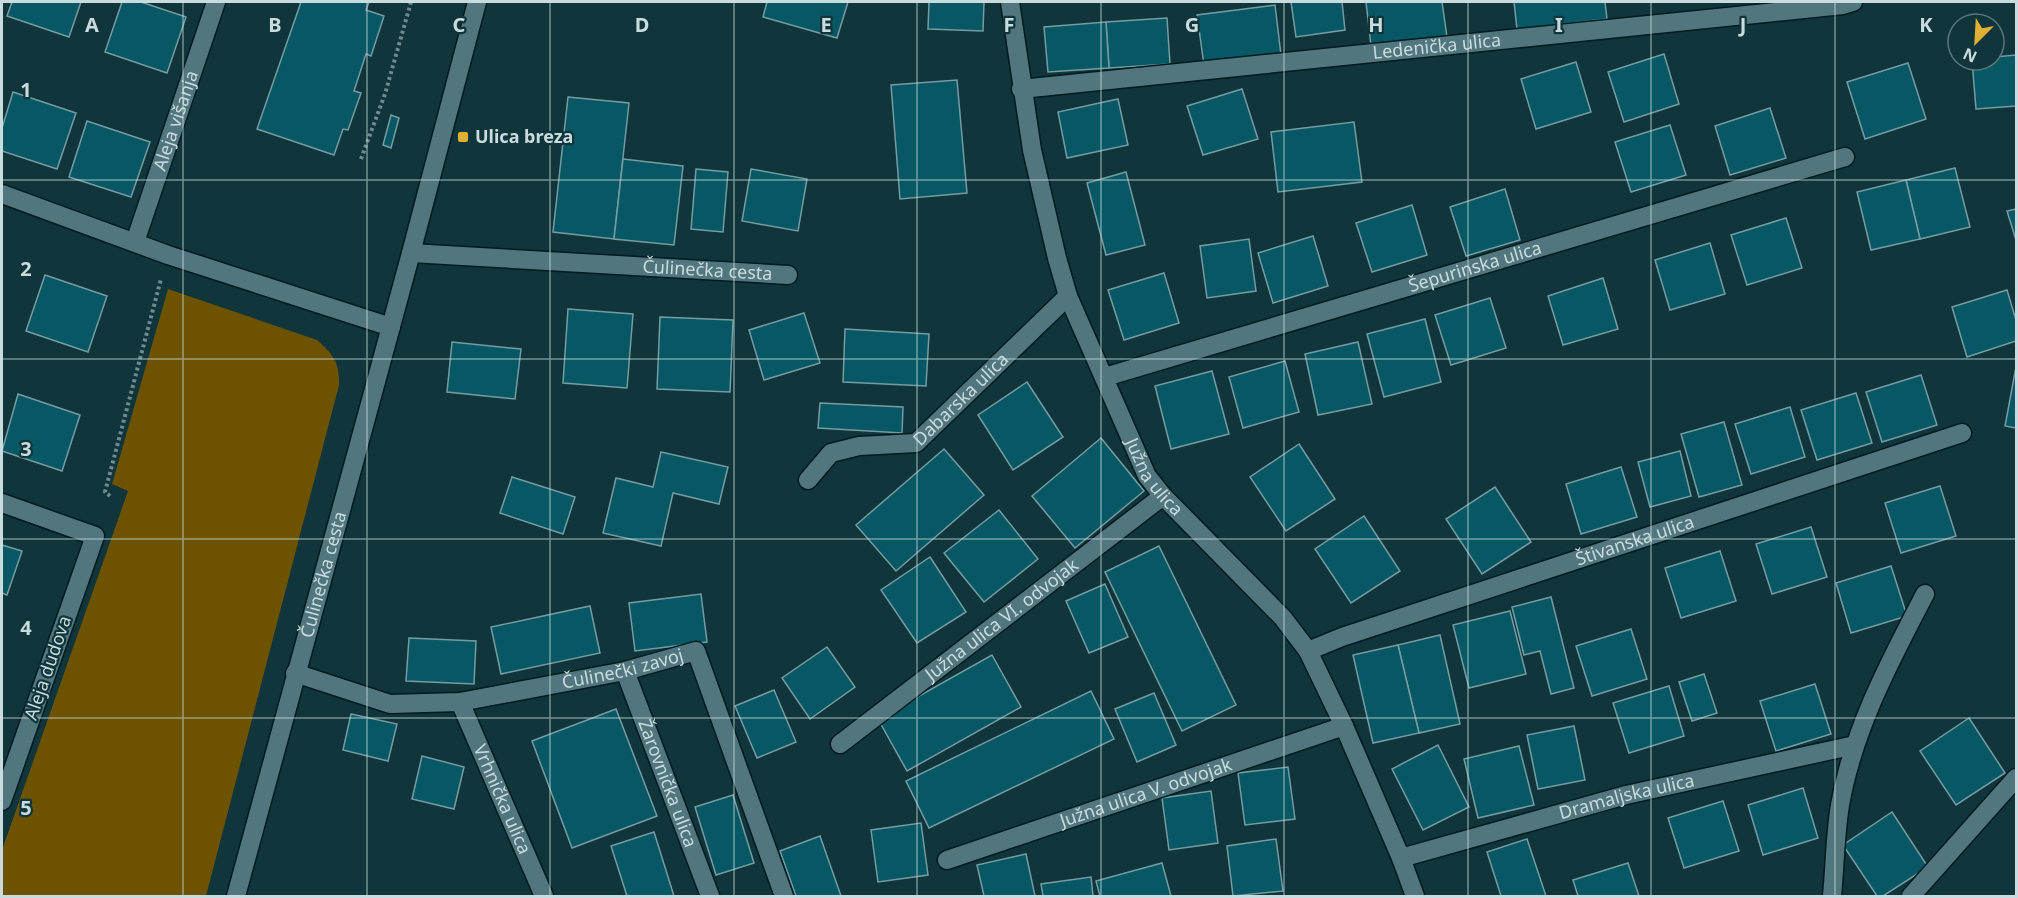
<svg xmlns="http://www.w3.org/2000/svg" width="2018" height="898" viewBox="0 0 2018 898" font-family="'Noto Sans',sans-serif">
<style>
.green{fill:#6d5200}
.building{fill:#075864;stroke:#769ca3;stroke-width:1.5}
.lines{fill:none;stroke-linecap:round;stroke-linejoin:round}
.street-casing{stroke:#011b20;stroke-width:21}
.secondary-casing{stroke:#011b20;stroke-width:21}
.path{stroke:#6f8b90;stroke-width:4;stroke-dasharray:3 3;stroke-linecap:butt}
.street{stroke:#52767d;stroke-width:18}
.secondary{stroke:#52767d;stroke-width:18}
.grid{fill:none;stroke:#c8dcdf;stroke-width:1.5;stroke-opacity:0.55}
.poi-dot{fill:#dfb034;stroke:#10353b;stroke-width:2}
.labels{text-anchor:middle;stroke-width:4.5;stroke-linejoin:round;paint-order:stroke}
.street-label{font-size:18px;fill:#c8dcdf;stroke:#10353b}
.poi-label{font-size:18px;font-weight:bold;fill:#c8dcdf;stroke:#10353b;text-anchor:start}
.grid-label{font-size:20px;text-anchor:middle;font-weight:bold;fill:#c8dcdf;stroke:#10353b;stroke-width:4.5;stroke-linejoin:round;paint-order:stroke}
</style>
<rect width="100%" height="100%" fill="#10353b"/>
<path class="green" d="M168,289L317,340C333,354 340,363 339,385L206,896H2V850L128,491L112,484Z"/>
<g class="building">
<polygon points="12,2 81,2 69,37 7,16"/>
<polygon points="122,2 141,2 186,17 167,73 105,52"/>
<polygon points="301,2 369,2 366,10 384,16 371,56 366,54 354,91 361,93 348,130 343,129 334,155 257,129"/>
<polygon points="767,2 848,2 837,38 763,17"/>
<polygon points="929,2 984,2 983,31 928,29"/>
<polygon points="1291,2 1342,2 1345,30 1296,37"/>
<polygon points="1366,2 1442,2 1447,37 1371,46"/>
<polygon points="1514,2 1605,2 1607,19 1517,29"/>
<polygon points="1275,5 1281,55 1204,65 1197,15"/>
<polygon points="1167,18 1170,64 1109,68 1106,22"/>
<polygon points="1106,22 1109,68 1048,72 1044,27"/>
<polygon points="1664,54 1679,104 1624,122 1608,72"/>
<polygon points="2016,55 2016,106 1976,109 1972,60 1994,60 1994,57"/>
<polygon points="1576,62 1591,112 1536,129 1521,79"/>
<polygon points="1908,63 1926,119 1865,139 1847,82"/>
<polygon points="957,80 967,193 900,199 891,85"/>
<polygon points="1242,89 1258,139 1203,155 1187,106"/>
<polygon points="13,92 76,113 57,169 2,151 2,128"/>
<polygon points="568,97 629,103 614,239 553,232"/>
<polygon points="1118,99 1128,145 1067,158 1058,112"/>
<polygon points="1770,108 1786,158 1730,175 1715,126"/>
<polygon points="391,115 399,118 391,148 383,145"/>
<polygon points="87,121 150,142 131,197 69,177"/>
<polygon points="1354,122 1362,182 1278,192 1271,132"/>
<polygon points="1670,125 1686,175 1631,192 1615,142"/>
<polygon points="623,159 683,166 674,245 614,239"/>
<polygon points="1955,168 1970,227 1920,239 1906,180"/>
<polygon points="696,169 728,172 723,232 691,229"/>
<polygon points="751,169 807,179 798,231 742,221"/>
<polygon points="1126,172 1145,245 1106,255 1087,183"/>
<polygon points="1906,180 1920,239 1871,250 1857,192"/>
<polygon points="1505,189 1520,240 1466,256 1450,207"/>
<polygon points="1412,205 1427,255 1372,272 1356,223"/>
<polygon points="2016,209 2016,240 2007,211"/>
<polygon points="1786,218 1802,268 1747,285 1731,235"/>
<polygon points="1313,236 1328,286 1273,303 1258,253"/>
<polygon points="1249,239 1256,291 1207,298 1200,246"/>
<polygon points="1710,243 1725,294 1670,310 1655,260"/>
<polygon points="1164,273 1179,323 1124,340 1108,290"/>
<polygon points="45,275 107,296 88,352 26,331"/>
<polygon points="1603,278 1618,329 1563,345 1548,296"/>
<polygon points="2007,290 2016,320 2016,341 1967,357 1952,307"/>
<polygon points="1490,298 1506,348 1451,365 1435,315"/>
<polygon points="568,309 633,314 627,388 563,383"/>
<polygon points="804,313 820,363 764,380 749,330"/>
<polygon points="660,317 733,320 730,392 657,389"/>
<polygon points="1425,319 1441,382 1384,397 1367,334"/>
<polygon points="845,329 929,334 926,386 843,382"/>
<polygon points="452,342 521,349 515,399 447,392"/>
<polygon points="1358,342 1372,404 1318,415 1305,354"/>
<polygon points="1285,361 1299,412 1243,428 1229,377"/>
<polygon points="2016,367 2016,428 2005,426"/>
<polygon points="1212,371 1229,434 1171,449 1155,386"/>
<polygon points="1921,375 1937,425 1882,442 1866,392"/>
<polygon points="1027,382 1063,437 1013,470 978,415"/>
<polygon points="1856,393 1872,443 1817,460 1801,410"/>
<polygon points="18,394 80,415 62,471 2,451"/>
<polygon points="820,403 903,407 902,433 818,428"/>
<polygon points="1790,407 1805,457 1751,474 1735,424"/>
<polygon points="1724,422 1742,485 1699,497 1681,434"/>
<polygon points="1101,438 1144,491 1075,548 1032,496"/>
<polygon points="1299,444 1335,499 1286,531 1250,477"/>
<polygon points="944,449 984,495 896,571 856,525"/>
<polygon points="1680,451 1691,496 1650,507 1638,462"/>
<polygon points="661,452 728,467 719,504 673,493 661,546 603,533 616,478 653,487"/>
<polygon points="1621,467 1637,517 1581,534 1566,484"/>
<polygon points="512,477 575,497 563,534 500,513"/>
<polygon points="1940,486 1956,536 1901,553 1885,503"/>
<polygon points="1495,487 1531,542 1482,574 1446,519"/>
<polygon points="999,510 1038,559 984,602 944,553"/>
<polygon points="1364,516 1400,571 1351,603 1315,549"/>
<polygon points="1811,527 1827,577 1772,594 1756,544"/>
<polygon points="2,545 22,551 7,595 2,593"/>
<polygon points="1159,546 1236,705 1182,731 1105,572"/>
<polygon points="1720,551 1736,601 1681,618 1665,568"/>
<polygon points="930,557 966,612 917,643 881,590"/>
<polygon points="1891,566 1907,616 1851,633 1836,583"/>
<polygon points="1105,584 1128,637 1089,653 1066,601"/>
<polygon points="701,594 707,642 635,651 629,603"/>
<polygon points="1551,597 1574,688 1551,694 1540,651 1524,655 1512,607"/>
<polygon points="590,606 600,653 501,674 491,627"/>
<polygon points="1510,611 1526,674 1469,688 1453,625"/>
<polygon points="1631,629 1647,679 1592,696 1576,646"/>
<polygon points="1440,635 1460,724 1419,733 1398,645"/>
<polygon points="409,638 476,641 474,684 406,681"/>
<polygon points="1398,645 1419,733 1373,743 1353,655"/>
<polygon points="827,647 855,687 810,719 782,678"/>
<polygon points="992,655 1021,707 907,771 878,719"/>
<polygon points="1704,674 1717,713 1692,721 1679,682"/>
<polygon points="1815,684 1831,734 1776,751 1760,701"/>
<polygon points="1669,686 1684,736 1629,753 1613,703"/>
<polygon points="774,690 796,742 757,758 735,706"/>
<polygon points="1091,691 1114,739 929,828 906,781"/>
<polygon points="1154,693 1176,745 1137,762 1115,709"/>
<polygon points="616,709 657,816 572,848 532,741"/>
<polygon points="351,714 397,724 388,761 343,750"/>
<polygon points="1969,718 2005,773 1956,805 1920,751"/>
<polygon points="1574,726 1585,780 1538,789 1527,735"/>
<polygon points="1438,745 1469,807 1423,830 1392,769"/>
<polygon points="1519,746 1534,805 1478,818 1464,759"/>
<polygon points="422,756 464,767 454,809 412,799"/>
<polygon points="1288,767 1295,819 1245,825 1238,773"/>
<polygon points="1803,788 1818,838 1763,855 1748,805"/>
<polygon points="1211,791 1218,843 1169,850 1162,798"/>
<polygon points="733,795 754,863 716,875 695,807"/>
<polygon points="1723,801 1739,851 1684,868 1668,818"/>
<polygon points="1892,812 1928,867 1883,896 1877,896 1843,845"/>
<polygon points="921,823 928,875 878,882 871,830"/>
<polygon points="654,832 674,896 627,896 611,846"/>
<polygon points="820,836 841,896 796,896 780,851"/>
<polygon points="1276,839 1283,891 1233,896 1227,846"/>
<polygon points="1527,839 1546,896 1501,896 1487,852"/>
<polygon points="1026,854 1035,896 984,896 977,865"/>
<polygon points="1162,863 1171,896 1100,896 1096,881"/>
<polygon points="1628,863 1639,896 1578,896 1573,880"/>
<polygon points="1091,877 1093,896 1043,896 1041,884"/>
</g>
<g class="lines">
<g class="street-casing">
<g id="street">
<path id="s1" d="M1010,2L1032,150L1057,258L1068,296L1147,476L1163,496L1283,618L1308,651L1344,726L1401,858L1415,896"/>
<path id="s2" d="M1021,89L1843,5L1853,2"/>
<polyline points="2,194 168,255 391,327"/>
<path id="s3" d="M135,242L216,2"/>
<path id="s4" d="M411,253L788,275"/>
<path id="s5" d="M1105,377L1845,157"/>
<path id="s6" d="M808,480L831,453L859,446L916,443L1068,296"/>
<polyline points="2,503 95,536 2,801"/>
<path id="s7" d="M1308,651L1342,637L1962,433"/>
<path id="s8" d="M625,671L710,896"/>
<path id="s9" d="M295,673L390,704L460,702L625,671L696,651L784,896"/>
<path id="s10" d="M460,702L544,896"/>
<path id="s11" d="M840,744L1163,496"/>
<path id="s12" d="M1401,858L1626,795L1855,745"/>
<path id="s13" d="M947,860L1344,726"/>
<path d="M1832,896C1835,866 1835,835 1840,805C1853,730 1890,661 1925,594"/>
<polyline points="1911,896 2016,778"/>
</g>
</g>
<g class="secondary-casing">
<g id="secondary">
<path id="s14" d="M236,896L411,253L477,2"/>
</g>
</g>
<g class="path">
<polyline points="361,159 385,94 411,2"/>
<polyline points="110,496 105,492 161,279"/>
</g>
<use href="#street" class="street"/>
<use href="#secondary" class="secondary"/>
</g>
<path class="grid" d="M183,2V896M367,2V896M550,2V896M734,2V896M917,2V896M1101,2V896M1284,2V896M1468,2V896M1651,2V896M1835,2V896M2,180H2016M2,359H2016M2,539H2016M2,718H2016"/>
<rect class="poi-dot" x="457" y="131" width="12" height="12" rx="3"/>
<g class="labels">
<g class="street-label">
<text dy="6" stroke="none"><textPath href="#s2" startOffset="418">Ledenička ulica</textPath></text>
<text dy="6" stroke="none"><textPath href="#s3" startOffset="128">Aleja višanja</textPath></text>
<text dy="6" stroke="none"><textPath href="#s5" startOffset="386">Šepurinska ulica</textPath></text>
<text dy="6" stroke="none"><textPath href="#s4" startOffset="297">Čulinečka cesta</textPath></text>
<text dy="6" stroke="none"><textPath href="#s6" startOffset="184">Dabarska ulica</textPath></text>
<text dy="6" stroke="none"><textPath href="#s1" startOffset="501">Južna ulica</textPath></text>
<text dy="6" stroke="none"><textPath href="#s7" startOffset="345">Štivanska ulica</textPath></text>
<text dy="6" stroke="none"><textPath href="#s14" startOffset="333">Čulinečka cesta</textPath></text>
<text dy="6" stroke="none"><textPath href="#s11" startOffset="204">Južna ulica VI. odvojak</textPath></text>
<text transform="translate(48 668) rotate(-71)" y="6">Aleja dudova</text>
<text dy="6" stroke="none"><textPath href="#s9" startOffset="336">Čulinečki zavoj</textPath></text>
<text dy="6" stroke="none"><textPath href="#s8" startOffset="120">Žarovnička ulica</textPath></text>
<text dy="6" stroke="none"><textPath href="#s13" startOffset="210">Južna ulica V. odvojak</textPath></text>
<text dy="6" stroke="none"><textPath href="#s12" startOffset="234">Dramaljska ulica</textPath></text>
<text dy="6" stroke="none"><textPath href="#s10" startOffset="106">Vrhnička ulica</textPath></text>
</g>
<g class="poi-label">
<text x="475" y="143">Ulica breza</text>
</g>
</g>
<g class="grid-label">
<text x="92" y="32">A</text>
<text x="275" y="32">B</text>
<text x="459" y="32">C</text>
<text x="642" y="32">D</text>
<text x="826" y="32">E</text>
<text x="1009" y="32">F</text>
<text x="1192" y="32">G</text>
<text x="1376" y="32">H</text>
<text x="1559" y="32">I</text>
<text x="1743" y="32">J</text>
<text x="1926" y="32">K</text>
<text x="26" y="97">1</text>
<text x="26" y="276">2</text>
<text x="26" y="456">3</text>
<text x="26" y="635">4</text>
<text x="26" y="815">5</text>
</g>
<rect width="2018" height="898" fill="none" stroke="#c8dcdf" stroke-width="6"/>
<g transform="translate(1976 42) rotate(204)"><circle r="28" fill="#10353b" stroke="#5a787d" stroke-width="1.5"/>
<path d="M0-4.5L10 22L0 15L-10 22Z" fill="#dfb034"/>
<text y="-9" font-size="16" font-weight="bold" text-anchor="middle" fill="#c8dcdf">N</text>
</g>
</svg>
